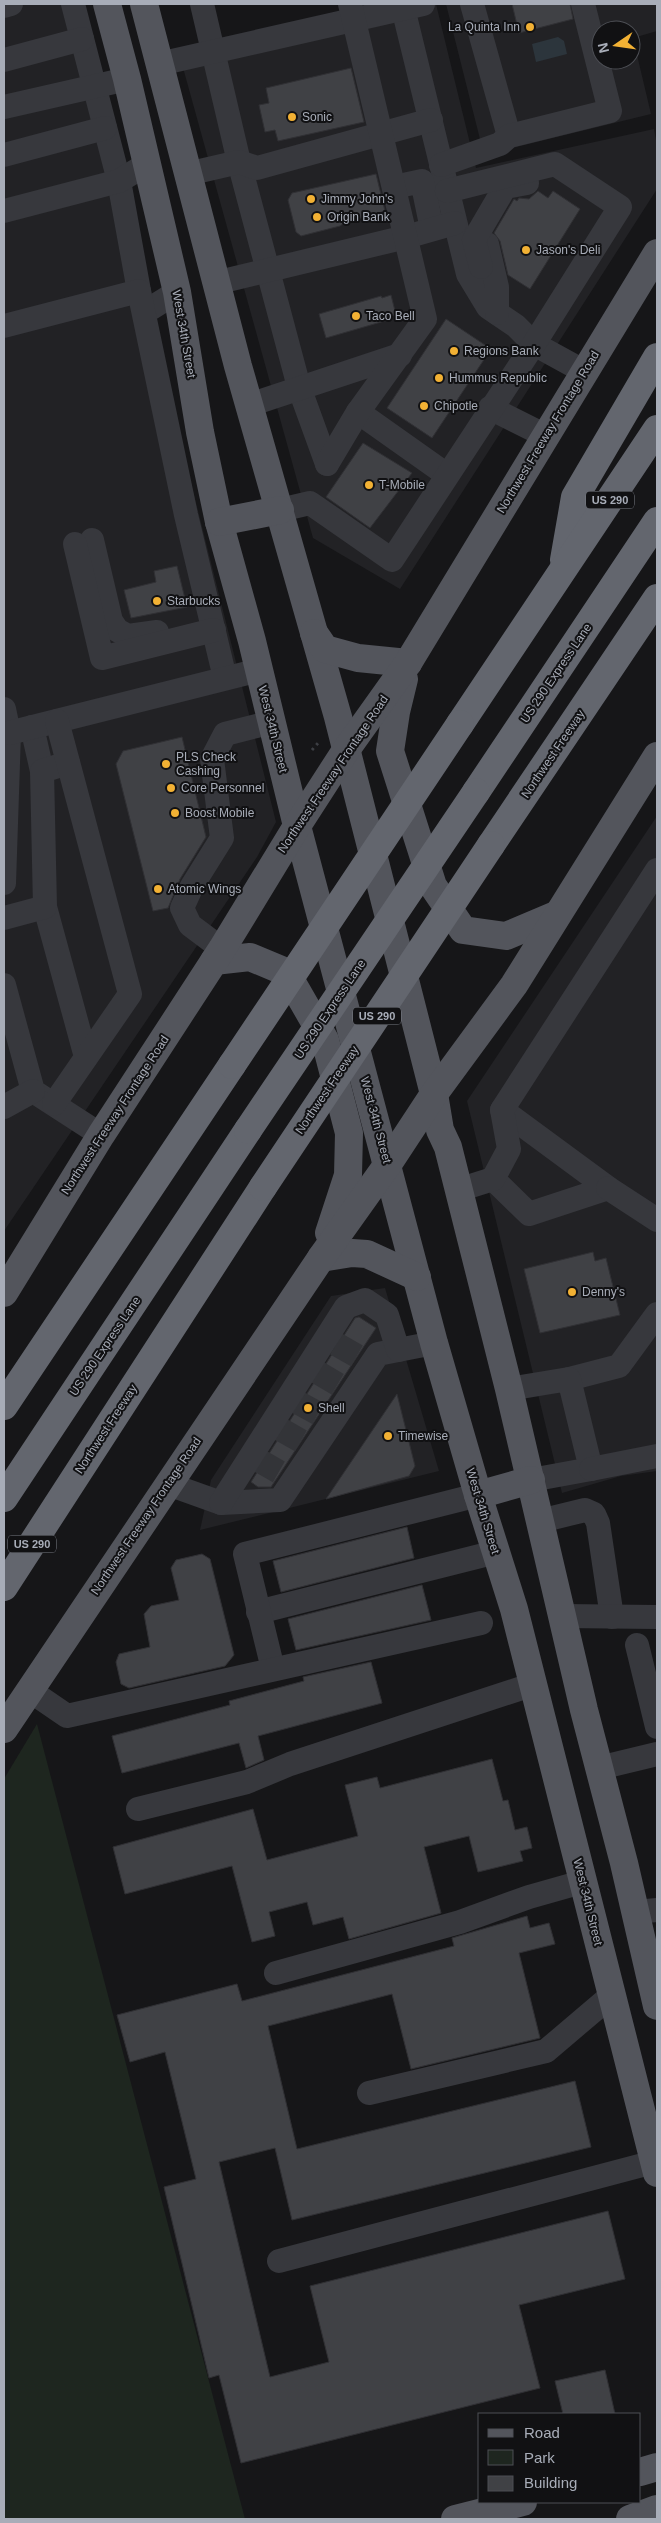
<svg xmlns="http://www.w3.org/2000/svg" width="661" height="2523" viewBox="0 0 661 2523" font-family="Arial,sans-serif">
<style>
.built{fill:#222225;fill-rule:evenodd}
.green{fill:#1e261f}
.water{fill:#2c353c}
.building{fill:#404145;stroke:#303034}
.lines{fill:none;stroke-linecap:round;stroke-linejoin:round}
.minor-tunnel{stroke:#333438;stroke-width:24;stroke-dasharray:24 12;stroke-linecap:butt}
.path{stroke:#3d3f44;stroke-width:3;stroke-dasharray:2.5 4;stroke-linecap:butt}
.minor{stroke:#37383d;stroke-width:24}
.major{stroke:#53555c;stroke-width:28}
.highway{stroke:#63666e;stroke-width:28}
.highway-bridge{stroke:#63666e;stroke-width:28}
.poi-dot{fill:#f2b134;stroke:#111113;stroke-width:2}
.labels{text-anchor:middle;stroke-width:4;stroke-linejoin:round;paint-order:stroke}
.shield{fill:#111113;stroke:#7b7e86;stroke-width:1}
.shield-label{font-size:11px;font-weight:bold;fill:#a8adb8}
.poi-label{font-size:12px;fill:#a8adb8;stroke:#111113;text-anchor:start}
.street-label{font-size:12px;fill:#a8adb8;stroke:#111113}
</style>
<rect width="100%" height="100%" fill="#161618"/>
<g class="built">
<polygon points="4,4 82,4 192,487 276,822 257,857 4,1231"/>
<polygon points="399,4 436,4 476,168 654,129 657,146 657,189 400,589 313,538 182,64"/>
<path d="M446,4H657V31L633,38L651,114L484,155ZM601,30H631V60H601Z"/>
<polygon points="657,816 657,1471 621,1476 562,1493 467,1101"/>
<polygon points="385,1288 439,1471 200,1530 211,1480 331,1296"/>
</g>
<polygon class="green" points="37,1724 245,2519 4,2519 4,1779"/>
<polygon class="water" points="558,37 564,41 567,54 536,62 532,44"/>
<g class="building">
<polygon points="512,4 570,4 573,19 519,33"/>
<polygon points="351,68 364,122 278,141 275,130 265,132 259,105 269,103 266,88"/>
<polygon points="376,174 385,211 344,223 340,226 301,236 296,232 288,200 292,193"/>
<polygon points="538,191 548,198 553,191 580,209 530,289 508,275 500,241 494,233 514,199 517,201 519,198 529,199"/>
<polygon points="391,295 396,315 388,317 388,320 326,338 319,314 381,296 382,298"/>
<polygon points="446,319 491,349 432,438 387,408"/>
<polygon points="363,443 412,473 370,528 326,497"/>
<polygon points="177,566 187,607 131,618 124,590 156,582 154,571"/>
<polygon points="182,737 206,837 180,879 168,908 153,911 116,764 123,751"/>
<polygon points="593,1252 595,1261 606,1258 620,1315 540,1333 524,1269"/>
<polygon points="359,1317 376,1328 271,1487 258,1487 251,1482 355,1318"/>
<polygon points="397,1394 415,1466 409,1476 326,1499"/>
<polygon points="407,1527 414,1558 281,1592 273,1561"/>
<polygon points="202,1554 210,1559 234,1655 225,1666 129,1688 121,1684 116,1662 119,1654 150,1647 144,1614 151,1606 179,1600 171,1568 176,1560"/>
<polygon points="422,1585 431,1620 296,1650 288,1619"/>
<polygon points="371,1662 382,1703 258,1736 264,1760 246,1768 239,1743 122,1773 112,1736 230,1705 229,1701 304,1681 303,1677"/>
<polygon points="492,1759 503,1801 508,1800 515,1830 527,1827 532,1848 520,1851 523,1861 478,1872 469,1836 424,1847 441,1913 349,1939 343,1917 313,1925 307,1902 269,1912 275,1936 252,1942 232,1866 125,1894 113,1847 253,1809 267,1860 358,1836 345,1785 377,1777 380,1788"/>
<polygon points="527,1916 530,1928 549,1923 555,1944 519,1953 540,2038 411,2069 392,1994 268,2026 297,2149 575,2081 591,2147 292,2220 275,2148 219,2162 270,2377 329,2362 310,2286 608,2211 625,2279 519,2305 540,2388 241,2463 219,2375 209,2378 164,2187 196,2179 165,2052 130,2062 117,2015 237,1984 242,2001 454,1946 452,1938"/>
<polygon points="605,2370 615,2414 563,2414 555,2381"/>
</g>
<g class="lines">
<g class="minor-tunnel">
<polyline points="336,1344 357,1356"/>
<polyline points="317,1372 339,1385"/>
<polyline points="297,1402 319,1414"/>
<polyline points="280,1429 301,1441"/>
<polyline points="258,1460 279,1472"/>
</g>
<polyline class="path" points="312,750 319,742"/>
<g class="minor">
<polyline points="73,4 119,181 139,291"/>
<polyline points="202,4 239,162 299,387 327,464"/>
<polyline points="472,4 509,136"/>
<polyline points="4,6 11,4"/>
<polyline points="403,8 468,274 488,307 516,326 534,344 585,372"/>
<polyline points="4,60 82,39"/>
<polyline points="159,64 423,4"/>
<polyline points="4,107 127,79"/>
<polyline points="4,155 105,128"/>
<polyline points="441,165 500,144 509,136 610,111 583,4"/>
<polyline points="187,174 239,162 257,168 431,120"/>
<polyline points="394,187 422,181 432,229"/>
<polyline points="4,211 119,181 147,164"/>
<polyline points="487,244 497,287 497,313"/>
<polyline points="481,267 474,240 505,187 527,183"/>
<polyline points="215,283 406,237 455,223"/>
<polyline points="145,312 177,292"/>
<polyline points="4,326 139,291 186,515 225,678"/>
<polyline points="249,405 400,355"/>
<polyline points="490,408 546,436"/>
<polyline points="358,412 447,475"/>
<polyline points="327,464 358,412 425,319 350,4"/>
<polyline points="280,510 310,503 392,560 534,344 620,207 555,164 447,191"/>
<polyline points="92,540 111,621 117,630 128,636 157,632"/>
<polyline points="75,544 102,658 214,630"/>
<polyline points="4,709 9,733 4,883"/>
<polyline points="32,727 42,771"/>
<polyline points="9,733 259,670"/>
<polyline points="45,907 86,1057"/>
<polyline points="4,918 45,907 42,771 68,763"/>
<polyline points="222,949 190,925 182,908 192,886 222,838 212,759 225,734 272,722"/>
<polyline points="4,985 33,1091 101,1135"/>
<polyline points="54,1104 130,994 57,721"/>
<polyline points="4,1107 33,1091"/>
<polyline points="493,1179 529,1214 608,1188 502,1110"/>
<polyline points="608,1188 657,1220"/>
<polyline points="458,1190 493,1179 509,1149 502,1110 657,870"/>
<polyline points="569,1379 619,1366 657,1314"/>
<polyline points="509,1389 569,1379 591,1469 531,1480"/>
<polyline points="591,1469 657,1456"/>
<polyline points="168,1484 221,1503 280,1500 378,1354 398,1350"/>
<polyline points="221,1503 346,1307 365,1300 387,1315 398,1350 434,1343"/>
<polyline points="540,1521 585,1510 594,1514 598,1523 612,1617"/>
<polyline points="258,1612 496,1552"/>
<polyline points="562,1616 657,1617"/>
<polyline points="637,1645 657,1727"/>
<polyline points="273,1669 245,1554 478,1495"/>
<polyline points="29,1690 67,1716 481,1623"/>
<polyline points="599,1768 657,1754"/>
<polyline points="138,1809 247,1782 290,1764 534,1684"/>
<polyline points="635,1912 657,1910"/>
<polyline points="276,1973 460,1922 529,1897 582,1882"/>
<polyline points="369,2093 546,2051 612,1995"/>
<polyline points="279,2261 654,2162"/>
</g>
<g class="major">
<polyline points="107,4 127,79 177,292 200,432 219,522 252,641 297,826 434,1343 478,1495 514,1609 657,2173"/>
<polyline points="144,4 238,366 338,717 434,1094 440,1130 448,1147 509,1389 584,1710 624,1863 657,2006"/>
<polyline points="219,522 280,510"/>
<polyline points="314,633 325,649 358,658 408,663"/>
<polyline points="404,679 396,712 390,751 433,886 463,930 506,936 556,915"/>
<polyline points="214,961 250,957 286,972 325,1040 349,1133 348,1175 329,1233"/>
<polyline points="321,1258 352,1253 367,1254 417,1277"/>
<polyline points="4,1293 101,1135 222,949 297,826 346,750 408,663 657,253"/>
<polyline points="478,1495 531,1480"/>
<polyline points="4,1729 321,1258 388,1164 434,1094 514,985 657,756"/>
<polyline points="640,2472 657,2467"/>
<polyline points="455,2519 523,2502"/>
<polyline points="630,2519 657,2509"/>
</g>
<g class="highway">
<polyline points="564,560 575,497 657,357"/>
<polyline points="460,724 657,429"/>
<polyline points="476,792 657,521"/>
<polyline points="491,845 657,598"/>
<polyline points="4,1406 232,1065"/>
<polyline points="4,1498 248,1130"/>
<polyline points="4,1587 263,1187"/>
</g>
<g class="highway-bridge">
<polyline points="232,1065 460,724"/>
<polyline points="248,1130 476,792"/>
<polyline points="263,1187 491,845"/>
</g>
</g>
<g class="poi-dot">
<circle cx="530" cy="27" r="5"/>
<circle cx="292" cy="117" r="5"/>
<circle cx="311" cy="199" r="5"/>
<circle cx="317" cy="217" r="5"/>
<circle cx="526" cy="250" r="5"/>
<circle cx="356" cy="316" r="5"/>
<circle cx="454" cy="351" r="5"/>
<circle cx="439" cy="378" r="5"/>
<circle cx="424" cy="406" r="5"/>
<circle cx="369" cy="485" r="5"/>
<circle cx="157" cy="601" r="5"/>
<circle cx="166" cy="764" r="5"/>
<circle cx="171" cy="788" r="5"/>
<circle cx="175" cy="813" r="5"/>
<circle cx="158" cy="889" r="5"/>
<circle cx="572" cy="1292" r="5"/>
<circle cx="308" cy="1408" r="5"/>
<circle cx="388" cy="1436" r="5"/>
</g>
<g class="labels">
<g class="shield">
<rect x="586" y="491.5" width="48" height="17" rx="4"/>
<rect x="353" y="1007.5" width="48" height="17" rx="4"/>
<rect x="8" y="1535.5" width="48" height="17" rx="4"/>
</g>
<g class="shield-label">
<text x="610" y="504">US 290</text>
<text x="377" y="1020">US 290</text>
<text x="32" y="1548">US 290</text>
</g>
<g class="poi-label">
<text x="520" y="31" text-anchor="end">La Quinta Inn</text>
<text x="302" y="121">Sonic</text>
<text x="321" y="203">Jimmy John's</text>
<text x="327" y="221">Origin Bank</text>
<text x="536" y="254">Jason's Deli</text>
<text x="366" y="320">Taco Bell</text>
<text x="464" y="355">Regions Bank</text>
<text x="449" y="382">Hummus Republic</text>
<text x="434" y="410">Chipotle</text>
<text x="379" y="489">T-Mobile</text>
<text x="167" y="605">Starbucks</text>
<text x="176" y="761">PLS Check<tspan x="176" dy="14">Cashing</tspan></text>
<text x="181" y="792">Core Personnel</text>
<text x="185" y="817">Boost Mobile</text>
<text x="168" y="893">Atomic Wings</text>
<text x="582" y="1296">Denny's</text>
<text x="318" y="1412">Shell</text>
<text x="398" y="1440">Timewise</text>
</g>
<g class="street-label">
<text transform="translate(184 334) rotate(80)" y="4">West 34th Street</text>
<text transform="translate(548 432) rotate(-59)" y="4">Northwest Freeway Frontage Road</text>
<text transform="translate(556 673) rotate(-56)" y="4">US 290 Express Lane</text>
<text transform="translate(273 729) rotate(76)" y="4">West 34th Street</text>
<text transform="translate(553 754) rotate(-56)" y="4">Northwest Freeway</text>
<text transform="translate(333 774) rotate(-56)" y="4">Northwest Freeway Frontage Road</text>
<text transform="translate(330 1009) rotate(-56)" y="4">US 290 Express Lane</text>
<text transform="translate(327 1090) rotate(-56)" y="4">Northwest Freeway</text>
<text transform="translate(115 1115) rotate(-57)" y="4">Northwest Freeway Frontage Road</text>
<text transform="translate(376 1120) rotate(75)" y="4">West 34th Street</text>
<text transform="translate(105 1346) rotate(-56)" y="4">US 290 Express Lane</text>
<text transform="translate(106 1429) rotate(-57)" y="4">Northwest Freeway</text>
<text transform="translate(483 1511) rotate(73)" y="4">West 34th Street</text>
<text transform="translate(146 1516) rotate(-56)" y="4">Northwest Freeway Frontage Road</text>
<text transform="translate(588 1902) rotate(76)" y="4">West 34th Street</text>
</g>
</g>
<rect width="661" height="2523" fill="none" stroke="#a8adb8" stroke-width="10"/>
<rect x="478" y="2413" width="162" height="90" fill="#111113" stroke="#4d4f55"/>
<rect x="488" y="2429" width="25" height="8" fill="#53555c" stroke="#4d4f55"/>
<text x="524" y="2438" font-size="15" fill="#a8adb8">Road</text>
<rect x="488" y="2450" width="25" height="15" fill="#1e261f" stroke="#4d4f55"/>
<text x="524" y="2463" font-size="15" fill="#a8adb8">Park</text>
<rect x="488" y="2476" width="25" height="15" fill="#404145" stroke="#4d4f55"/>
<text x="524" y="2488" font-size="15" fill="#a8adb8">Building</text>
<g transform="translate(616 45) rotate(257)"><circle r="24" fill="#111113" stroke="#4d4f55"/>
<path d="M0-4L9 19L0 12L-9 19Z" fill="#f2b134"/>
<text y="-8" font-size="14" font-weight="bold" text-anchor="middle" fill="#a8adb8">N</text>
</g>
</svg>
